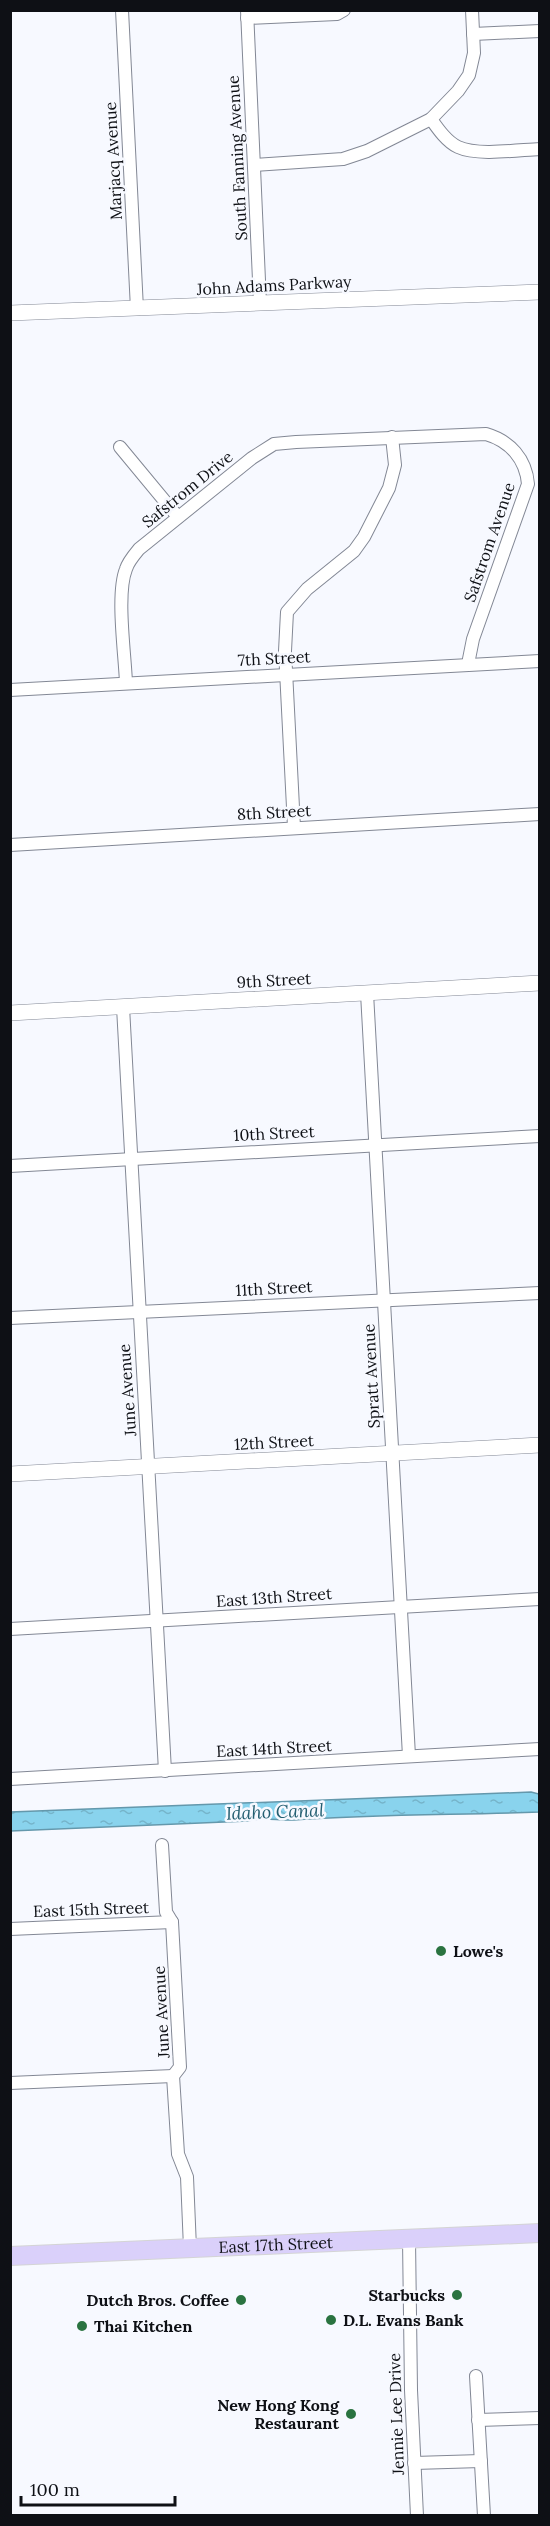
<svg xmlns="http://www.w3.org/2000/svg" width="550" height="2526" viewBox="0 0 550 2526" font-family="Lora,serif">
<style>
.water{fill:url(#water-ripples);stroke:#6498ac;stroke-width:1.5}
.lines{fill:none;stroke-linecap:round;stroke-linejoin:round}
.minor-casing{stroke:#838895;stroke-width:14}
.tertiary-casing{stroke:#838895;stroke-width:16}
.primary-casing{stroke:#d4d4d5;stroke-width:20}
.minor{stroke:#fff;stroke-width:12}
.tertiary{stroke:#fff;stroke-width:15}
.primary{stroke:#dad0fa;stroke-width:18}
.poi-dot{fill:#2a7340;stroke:#f7f9ff;stroke-width:2}
.labels{text-anchor:middle;stroke-width:5;stroke-linejoin:round;paint-order:stroke}
.street-label{font-size:16px;fill:#0e1015;stroke:#f7f9ff}
.poi-label{font-size:16px;font-weight:bold;fill:#0e1015;stroke:#f7f9ff;text-anchor:start}
.water-label{font-size:18px;font-style:italic;fill:#245f72;stroke:#f7f9ff}
</style>
<defs>
<pattern id="water-ripples" width="26" height="14" patternUnits="userSpaceOnUse" patternTransform="scale(1.5)"><rect width="26" height="14" fill="#89d3ed"/><path d="M2 4q2-2 4 0t4 0M15 11q2-2 4 0t4 0" fill="none" stroke="#75b4ca"/></pattern>
</defs>
<rect width="100%" height="100%" fill="#f7f9ff"/>
<path class="water" d="M531,1792L539,1794V1812C458,1815 376,1814 294,1820C279,1821 261,1816 248,1821L11,1831V1812Z"/>
<g class="lines">
<g class="minor-casing">
<g id="minor">
<polyline points="122,10 137,309"/>
<polyline points="247,10 260,303"/>
<polyline points="247,18 337,14 344,10"/>
<polyline points="473,34 540,31"/>
<path d="M431,119C438,129 447,142 458,147C477,156 518,150 540,149"/>
<polyline points="254,165 343,159 367,151 431,119 458,91 469,75 474,53 472,10"/>
<polyline points="120,447 178,517"/>
<path d="M126,683C125,654 116,594 126,569C128,562 134,555 139,549L252,458L274,444L296,442L486,434C510,441 526,459 528,484L473,639L468,664"/>
<polyline points="10,690 540,661"/>
<polyline points="294,827 285,651 287,612 307,589 354,551 364,537 389,488 395,465 392,437"/>
<polyline points="10,845 540,814"/>
<polyline points="367,993 409,1756"/>
<polyline points="123,1007 165,1771"/>
<polyline points="10,1166 540,1136"/>
<polyline points="10,1318 540,1293"/>
<polyline points="10,1629 540,1599"/>
<polyline points="10,1779 540,1749"/>
<polyline points="162,1845 166,1912 172,1922 180,2067 173,2076 178,2154 187,2177 190,2248"/>
<polyline points="10,1929 172,1922"/>
<polyline points="10,2083 173,2076"/>
<polyline points="409,2239 411,2390 417,2516"/>
<polyline points="476,2376 484,2516"/>
<polyline points="478,2420 540,2418"/>
<polyline points="414,2463 481,2461"/>
</g>
</g>
<g class="tertiary-casing">
<g id="tertiary">
<polyline points="10,313 540,292"/>
<polyline points="10,1013 540,983"/>
<polyline points="10,1474 540,1445"/>
</g>
</g>
<g class="primary-casing">
<g id="primary">
<path id="s1" d="M10,2256L540,2233"/>
</g>
</g>
<use href="#minor" class="minor"/>
<use href="#tertiary" class="tertiary"/>
<use href="#primary" class="primary"/>
</g>
<g class="poi-dot">
<circle cx="441" cy="1951" r="6"/>
<circle cx="457" cy="2295" r="6"/>
<circle cx="241" cy="2300" r="6"/>
<circle cx="331" cy="2320" r="6"/>
<circle cx="82" cy="2326" r="6"/>
<circle cx="351" cy="2414" r="6"/>
</g>
<g class="labels">
<g class="street-label">
<text transform="translate(237 158) rotate(-93)" y="6">South Fanning Avenue</text>
<text transform="translate(113 161) rotate(-93)" y="6">Marjacq Avenue</text>
<text transform="translate(274 285) rotate(-3)" y="6">John Adams Parkway</text>
<text transform="translate(187 489) rotate(-39)" y="6">Safstrom Drive</text>
<text transform="translate(489 542) rotate(-71)" y="6">Safstrom Avenue</text>
<text transform="translate(274 658) rotate(-3)" y="6">7th Street</text>
<text transform="translate(274 812) rotate(-3)" y="6">8th Street</text>
<text transform="translate(274 980) rotate(-3)" y="6">9th Street</text>
<text transform="translate(274 1133) rotate(-3)" y="6">10th Street</text>
<text transform="translate(274 1288) rotate(-3)" y="6">11th Street</text>
<text transform="translate(371 1376) rotate(-93)" y="6">Spratt Avenue</text>
<text transform="translate(127 1390) rotate(-94)" y="6">June Avenue</text>
<text transform="translate(274 1442) rotate(-3)" y="6">12th Street</text>
<text transform="translate(274 1597) rotate(-4)" y="6">East 13th Street</text>
<text transform="translate(274 1748) rotate(-3)" y="6">East 14th Street</text>
<text transform="translate(91 1909) rotate(-2)" y="6">East 15th Street</text>
<text transform="translate(161 2012) rotate(-93)" y="6">June Avenue</text>
<text dy="6" stroke="none"><textPath href="#s1" startOffset="266">East 17th Street</textPath></text>
<text transform="translate(396 2414) rotate(-92)" y="6">Jennie Lee Drive</text>
</g>
<g class="poi-label">
<text x="453" y="1957">Lowe's</text>
<text x="445" y="2301" text-anchor="end">Starbucks</text>
<text x="229" y="2306" text-anchor="end">Dutch Bros. Coffee</text>
<text x="343" y="2326">D.L. Evans Bank</text>
<text x="94" y="2332">Thai Kitchen</text>
<text x="339" y="2411" text-anchor="end">New Hong Kong<tspan x="339" dy="18">Restaurant</tspan></text>
</g>
<g class="water-label">
<text transform="translate(275 1812) rotate(-2)" y="6">Idaho Canal</text>
</g>
</g>
<rect width="550" height="2526" fill="none" stroke="#0e1015" stroke-width="24"/>
<path d="M21 2496v9h154v-9" fill="none" stroke="#0e1015" stroke-width="3"/>
<text x="30" y="2496" font-size="18" fill="#0e1015" stroke="#f7f9ff" stroke-width="4.5" paint-order="stroke">100 m</text>
</svg>
